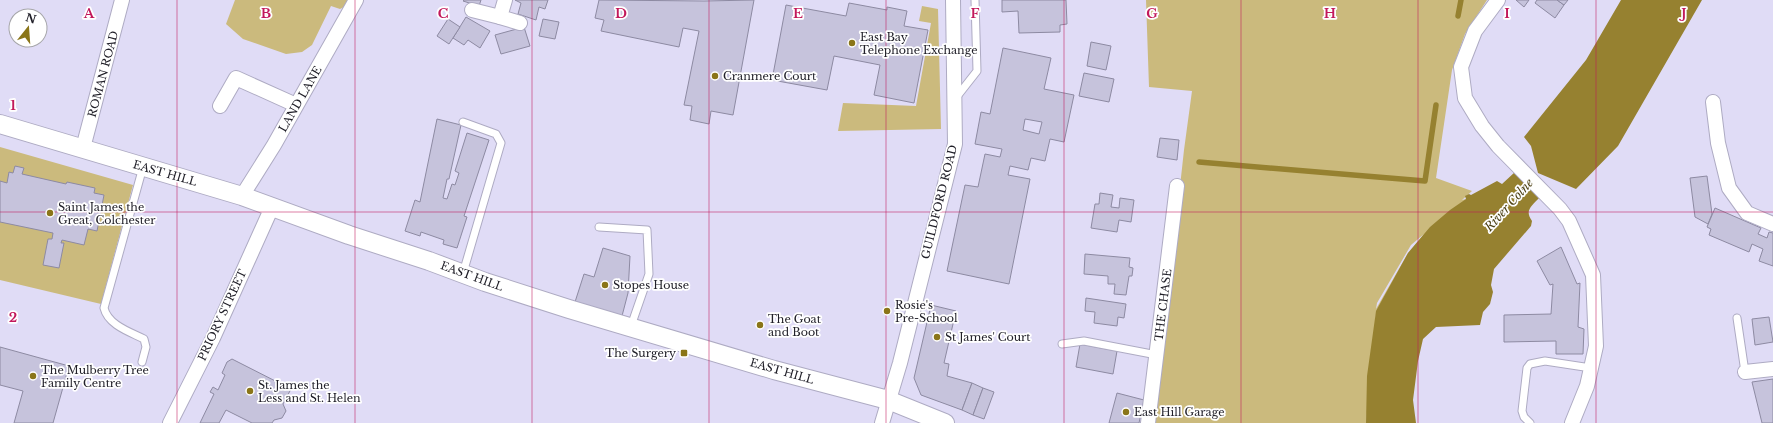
<svg xmlns="http://www.w3.org/2000/svg" width="1773" height="423" viewBox="0 0 1773 423" font-family="'Libre Baskerville',serif">
<style>
.green{fill:#cbba7d;fill-rule:evenodd}
.water{fill:#968130}
.lines{fill:none;stroke-linecap:round;stroke-linejoin:round}
.stream{stroke:#968130;stroke-width:5.5}
.building{fill:#c6c3dc;stroke:#8d8aa2;fill-rule:evenodd}
.service-casing{stroke:#aeabc3;stroke-width:9}
.minor-casing{stroke:#aeabc3;stroke-width:16}
.tertiary-casing{stroke:#aeabc3;stroke-width:20}
.service{stroke:#fff;stroke-width:7}
.minor{stroke:#fff;stroke-width:14}
.tertiary{stroke:#fff;stroke-width:18}
.grid{fill:none;stroke:#c2185b;stroke-width:1;stroke-opacity:0.55}
.poi-dot{fill:#8a7518;stroke:#fff;stroke-width:1.5}
.labels{text-anchor:middle;stroke-width:3.5;stroke-linejoin:round;paint-order:stroke}
.poi-label{font-size:11px;fill:#212029;stroke:#fff;text-anchor:start}
.street-label{font-size:11px;fill:#212029;stroke:#fff}
.water-label{font-size:12px;font-style:italic;fill:#4d4115;stroke:#fff}
.grid-label{font-size:13px;text-anchor:middle;font-weight:bold;fill:#c2185b;stroke:#fff;stroke-width:3.5;stroke-linejoin:round;paint-order:stroke}
</style>
<rect width="100%" height="100%" fill="#e0dcf6"/>
<g class="green">
<polygon points="235,0 349,0 346,6 340,9 331,6 312,45 302,52 286,54 243,39 226,24"/>
<path d="M1146,0H1487L1465,34L1452,70L1436,178L1472,191L1462,200L1466,199L1376,314L1366,423H1154L1184,150L1192,91L1149,87ZM1424,234L1408,253L1376,309L1377,303L1411,245Z"/>
<polygon points="922,6 938,9 941,129 838,131 843,103 916,106 931,23 919,21"/>
<polygon points="0,147 133,185 101,304 0,280"/>
</g>
<g class="water">
<polygon points="1621,0 1702,0 1618,146 1576,189 1538,173 1531,146 1524,137 1586,60"/>
<path d="M1515,172L1540,197C1532,206 1524,210 1532,221L1531,226L1494,269L1491,285L1493,292L1490,304L1483,312L1480,325L1436,327L1423,339L1418,361L1413,400L1416,423H1366L1367,376L1376,311L1408,253L1430,227L1450,210L1466,199L1465,196L1469,194L1471,195L1497,181L1502,184Z"/>
</g>
<g class="lines">
<g class="stream">
<polyline points="1458,16 1461,0"/>
<polyline points="1199,162 1425,181 1436,105"/>
</g>
</g>
<g class="building">
<polygon points="464,0 481,0 479,6 463,1"/>
<polygon points="515,0 548,0 545,9 539,7 536,20 518,14 521,3"/>
<polygon points="599,0 704,1 754,0 733,115 711,111 709,124 690,120 692,106 684,105 699,31 683,28 679,47 601,31 604,20 595,18"/>
<polygon points="1002,0 1066,0 1067,24 1060,25 1060,32 1019,33 1018,11 1002,12"/>
<polygon points="1516,0 1529,0 1524,7"/>
<polygon points="1537,0 1557,0 1564,5 1555,18 1535,3"/>
<polygon points="1557,0 1568,0 1564,5"/>
<polygon points="849,3 887,10 887,7 907,11 904,26 928,30 914,103 874,95 880,65 834,56 827,90 772,80 786,5 846,16"/>
<polygon points="466,17 490,31 480,48 468,40 464,45 453,38"/>
<polygon points="448,19 460,27 449,44 437,36"/>
<polygon points="543,19 559,22 555,39 539,36"/>
<polygon points="524,27 530,46 501,54 495,35"/>
<polygon points="1091,42 1111,46 1106,70 1087,66"/>
<path d="M1003,48L1051,58L1044,89L1074,95L1064,142L1050,139L1045,161L1031,158L1028,170L1010,166L1008,175L1030,179L1009,284L947,271L965,185L978,187L985,154L1000,157L1002,149L975,144L981,112L990,114ZM1025,119L1042,122L1039,134L1023,130Z"/>
<polygon points="1084,73 1114,79 1109,102 1079,96"/>
<polygon points="437,119 461,125 449,179 447,179 443,198 447,199 452,184 455,185 459,173 455,171 467,133 489,140 464,216 467,217 457,248 443,244 444,240 421,232 420,236 405,231 415,200 420,202"/>
<polygon points="1160,138 1179,140 1177,160 1157,157"/>
<polygon points="15,166 24,168 22,174 66,184 67,182 95,188 94,193 104,195 97,231 88,229 84,245 62,240 61,243 64,243 59,268 43,265 48,239 52,239 53,233 0,222 0,181 7,183 9,172 13,173"/>
<polygon points="1707,176 1712,214 1708,224 1695,217 1690,178"/>
<polygon points="1100,193 1113,195 1111,207 1119,208 1120,198 1134,200 1131,222 1119,220 1117,232 1091,228 1095,204 1099,204"/>
<polygon points="1715,208 1761,228 1758,234 1767,238 1769,232 1773,233 1773,266 1759,261 1763,249 1752,244 1749,252 1709,235 1711,229 1707,227"/>
<polygon points="1561,247 1577,284 1580,283 1578,327 1584,329 1583,354 1556,354 1556,341 1504,342 1504,315 1551,314 1553,284 1550,285 1537,261"/>
<polygon points="603,248 630,256 628,293 622,316 575,302 584,274 594,277"/>
<polygon points="1085,254 1130,258 1129,267 1133,268 1132,276 1129,276 1126,295 1114,294 1115,284 1108,284 1108,276 1084,274"/>
<polygon points="1086,298 1126,304 1124,318 1118,317 1117,326 1094,323 1095,312 1085,311"/>
<polygon points="931,305 956,311 944,363 949,364 947,376 972,383 962,410 921,395 914,378"/>
<polygon points="1769,317 1773,342 1755,345 1752,319"/>
<polygon points="1080,344 1117,351 1113,374 1076,367"/>
<polygon points="0,347 69,366 53,423 14,423 23,391 0,385"/>
<polygon points="232,359 291,389 283,404 286,411 282,418 274,420 272,423 252,423 226,410 219,423 200,423 214,394 210,392 213,387 218,390 225,375 222,373 227,362"/>
<polygon points="1773,379 1773,423 1762,423 1752,382"/>
<polygon points="972,383 983,388 973,415 962,410"/>
<polygon points="983,388 994,392 984,419 973,415"/>
<polygon points="1117,393 1144,400 1139,423 1109,423"/>
</g>
<g class="lines">
<g class="service-casing">
<g id="service">
<polyline points="955,99 977,71 975,0"/>
<polyline points="599,227 647,230 649,274 631,326"/>
<polyline points="463,273 501,143 496,134 463,122"/>
<polyline points="1737,318 1745,372"/>
<polyline points="1062,344 1084,341 1157,355"/>
<path d="M142,362L146,347L144,339C130,332 108,325 104,308L143,167"/>
<polyline points="1530,423 1524,417 1522,411 1527,368 1530,364 1545,361 1591,368"/>
</g>
</g>
<g class="minor-casing">
<g id="minor">
<polyline points="505,0 500,17 520,23"/>
<polyline points="1498,0 1475,31 1461,67 1465,98 1482,126 1498,146 1560,209 1569,221 1593,275 1596,346 1587,386 1572,423"/>
<polyline points="472,10 500,17"/>
<polyline points="1713,102 1718,143 1729,188 1747,213 1773,224"/>
<polyline points="220,106 236,78 296,105"/>
<polyline points="83,148 122,0"/>
<polyline points="242,196 274,145 356,0"/>
<polyline points="1745,372 1773,369"/>
<polyline points="170,423 213,338 272,207"/>
<polyline points="882,423 900,363 955,144 953,0"/>
<polyline points="1148,423 1177,186"/>
</g>
</g>
<g class="tertiary-casing">
<polyline id="tertiary" points="0,124 242,196 349,235 429,261 485,282 569,309 774,370 888,400 945,423"/>
</g>
<use href="#service" class="service"/>
<use href="#minor" class="minor"/>
<use href="#tertiary" class="tertiary"/>
</g>
<path class="grid" d="M177,0V423M355,0V423M532,0V423M709,0V423M886,0V423M1064,0V423M1241,0V423M1418,0V423M1596,0V423M0,212H1773"/>
<g class="poi-dot">
<circle cx="852" cy="43" r="4"/>
<circle cx="715" cy="76" r="4"/>
<circle cx="50" cy="213" r="4"/>
<circle cx="605" cy="285" r="4"/>
<circle cx="887" cy="311" r="4"/>
<circle cx="760" cy="325" r="4"/>
<circle cx="937" cy="337" r="4"/>
<rect x="680" y="349" width="8" height="8" rx="2"/>
<circle cx="33" cy="376" r="4"/>
<circle cx="250" cy="391" r="4"/>
<circle cx="1126" cy="412" r="4"/>
</g>
<g class="labels">
<g class="poi-label">
<text x="860" y="41">East Bay<tspan x="860" dy="13">Telephone Exchange</tspan></text>
<text x="723" y="80">Cranmere Court</text>
<text x="58" y="211">Saint James the<tspan x="58" dy="13">Great, Colchester</tspan></text>
<text x="613" y="289">Stopes House</text>
<text x="895" y="309">Rosie's<tspan x="895" dy="13">Pre-School</tspan></text>
<text x="768" y="323">The Goat<tspan x="768" dy="13">and Boot</tspan></text>
<text x="945" y="341">St James' Court</text>
<text x="676" y="357" text-anchor="end">The Surgery</text>
<text x="41" y="374">The Mulberry Tree<tspan x="41" dy="13">Family Centre</tspan></text>
<text x="258" y="389">St. James the<tspan x="258" dy="13">Less and St. Helen</tspan></text>
<text x="1134" y="416">East Hill Garage</text>
</g>
<g class="street-label">
<text transform="translate(103 74) rotate(-75)" y="4">ROMAN ROAD</text>
<text transform="translate(300 99) rotate(-60)" y="4">LAND LANE</text>
<text transform="translate(165 173) rotate(16)" y="4">EAST HILL</text>
<text transform="translate(939 202) rotate(-76)" y="4">GUILDFORD ROAD</text>
<text transform="translate(472 276) rotate(20)" y="4">EAST HILL</text>
<text transform="translate(1163 305) rotate(-83)" y="4">THE CHASE</text>
<text transform="translate(222 315) rotate(-65)" y="4">PRIORY STREET</text>
<text transform="translate(782 371) rotate(16)" y="4">EAST HILL</text>
</g>
<g class="water-label">
<text transform="translate(1509 205) rotate(-48)" y="4">River Colne</text>
</g>
</g>
<g class="grid-label">
<text x="89" y="18">A</text>
<text x="266" y="18">B</text>
<text x="443" y="18">C</text>
<text x="621" y="18">D</text>
<text x="798" y="18">E</text>
<text x="975" y="18">F</text>
<text x="1152" y="18">G</text>
<text x="1330" y="18">H</text>
<text x="1507" y="18">I</text>
<text x="1684" y="18">J</text>
<text x="13" y="110">1</text>
<text x="13" y="322">2</text>
</g>
<g transform="translate(28 28) rotate(17)"><circle r="19" fill="#ffffff" stroke="#a6a6a9"/>
<path d="M0-3L7 15L0 10L-7 15Z" fill="#8a7518"/>
<text y="-6" font-size="11" font-weight="bold" text-anchor="middle" fill="#212029">N</text>
</g>
</svg>
